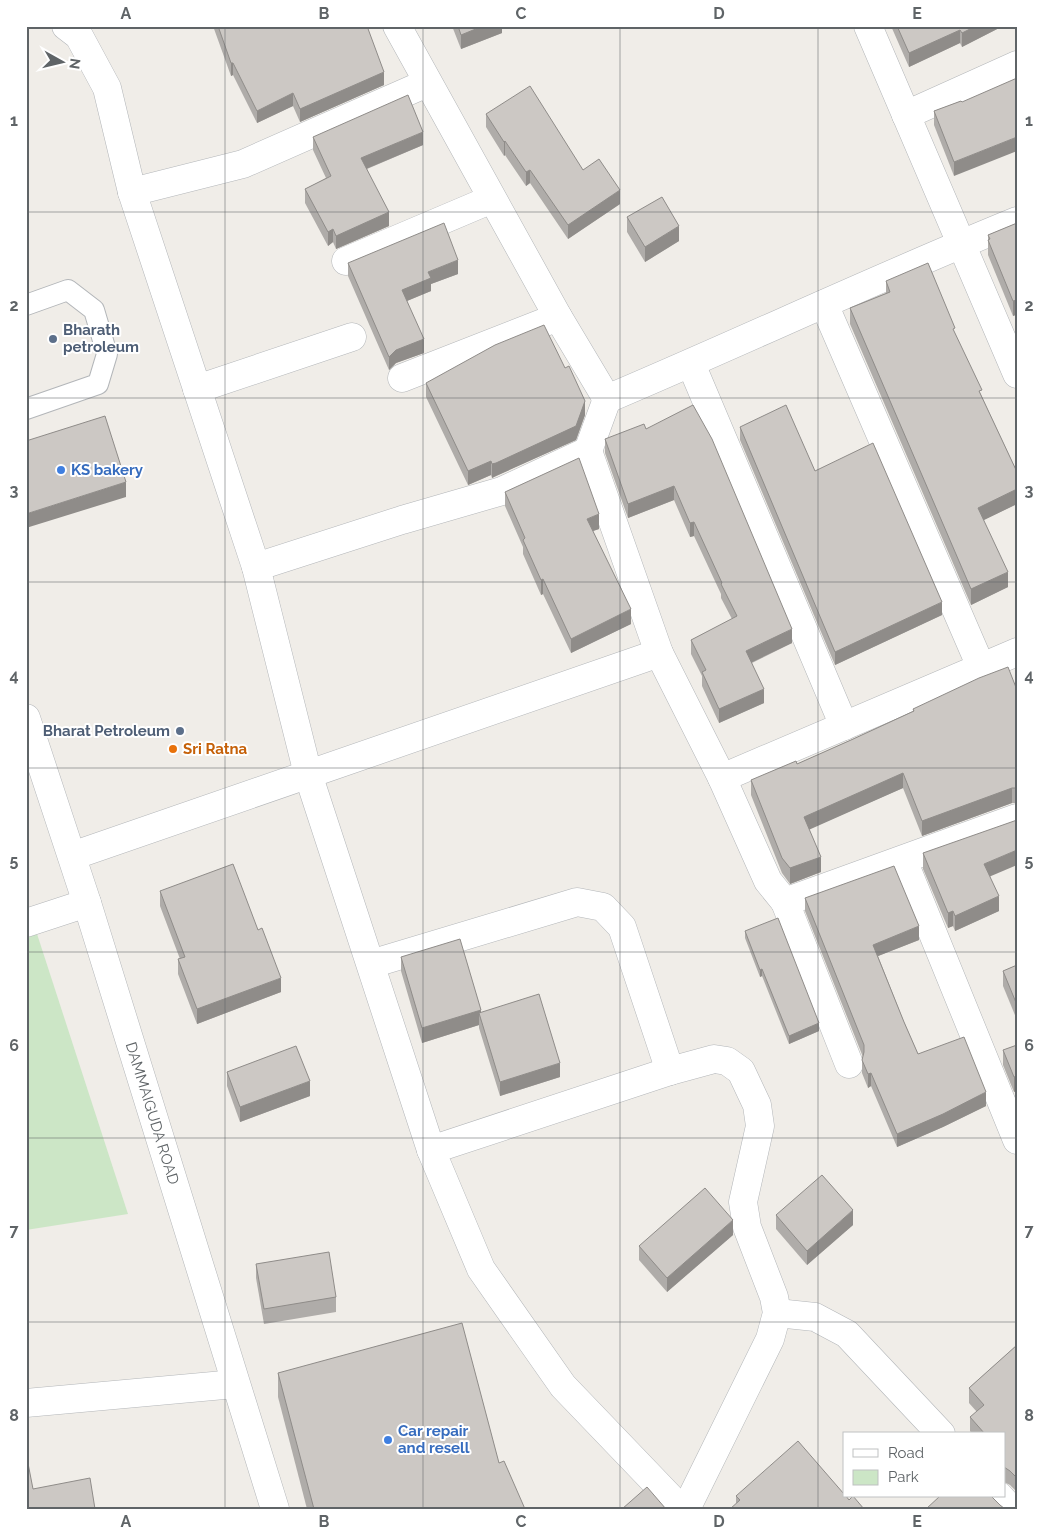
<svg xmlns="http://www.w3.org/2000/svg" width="1043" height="1535" viewBox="0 0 1043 1535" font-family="Raleway,sans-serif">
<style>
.green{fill:#cce6c6}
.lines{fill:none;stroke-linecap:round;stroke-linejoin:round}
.service-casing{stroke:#b3b6b9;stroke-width:22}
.minor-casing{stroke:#b3b6b9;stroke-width:29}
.tertiary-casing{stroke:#b3b6b9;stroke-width:29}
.service{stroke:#fff;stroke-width:20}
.minor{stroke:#fff;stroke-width:28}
.tertiary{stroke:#fff;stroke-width:28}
.wall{fill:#afaca9}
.shaded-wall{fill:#8f8c89}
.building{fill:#ccc8c4;stroke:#8f8c89}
.grid{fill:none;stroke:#5f6467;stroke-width:1;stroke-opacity:0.55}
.service-dot{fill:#5c6f8a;stroke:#fff;stroke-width:2}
.shop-dot{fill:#3f7fe0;stroke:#fff;stroke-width:2}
.food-dot{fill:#e8710a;stroke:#fff;stroke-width:2}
.labels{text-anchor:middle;stroke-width:4;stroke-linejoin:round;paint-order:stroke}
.service-label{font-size:15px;font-weight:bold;fill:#4e5e75;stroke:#fff;text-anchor:start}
.shop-label{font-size:15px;font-weight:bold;fill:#366cbe;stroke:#fff;text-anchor:start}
.food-label{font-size:15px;font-weight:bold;fill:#c56008;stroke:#fff;text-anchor:start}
.street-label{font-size:15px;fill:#5f6467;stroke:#fff}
.neatline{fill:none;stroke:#5f6467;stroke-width:2}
.grid-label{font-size:16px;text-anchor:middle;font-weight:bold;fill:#5f6467}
</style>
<rect width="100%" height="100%" fill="#f0ede8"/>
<polygon class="green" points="26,900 128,1214 26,1230"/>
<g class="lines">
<g class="service-casing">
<polyline id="service" points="26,305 68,290 94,310 107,354 98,384 26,409"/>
</g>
<g class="minor-casing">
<g id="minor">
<polyline points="66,26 79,36 107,88 132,192 256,567 308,774 431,1150"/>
<path d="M397,26L558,317L607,399C744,341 879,277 1017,221"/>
<polyline points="868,26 1017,374"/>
<polyline points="906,115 1017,65"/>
<polyline points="132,192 243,164 427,83"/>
<polyline points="346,261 492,199"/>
<polyline points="824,304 981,667"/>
<polyline points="691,364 844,726"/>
<polyline points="402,378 558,317"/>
<polyline points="197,389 352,337"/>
<polyline points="588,451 659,653 722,778 768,881 785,902 1017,818"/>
<polyline points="256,567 402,520 502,491 588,451 607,399"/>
<polyline points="722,778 1017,652"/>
<polyline points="72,856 659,653"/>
<polyline points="903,860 1017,1140"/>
<polyline points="785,902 849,1064"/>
<polyline points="26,923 87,903"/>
<polyline points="371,964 577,902 603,907 622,927 670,1071 714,1059 727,1061 741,1071 757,1105 760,1126 743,1202 747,1227 774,1297 777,1313 770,1339 686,1509"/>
<polyline points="670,1071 431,1150 481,1269 563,1386 681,1509"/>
<polyline points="777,1313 815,1317 847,1334 941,1434"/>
<polyline points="26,1403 235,1384"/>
<polyline points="999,1496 1011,1509"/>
</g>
</g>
<g class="tertiary-casing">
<g id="tertiary">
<path id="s1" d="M26,718L87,903L275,1509"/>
</g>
</g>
<use href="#service" class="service"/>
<use href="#minor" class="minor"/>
<use href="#tertiary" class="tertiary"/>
</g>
<g class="wall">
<polygon points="213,26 367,26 384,85 300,122 293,106 257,123 233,75 231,76"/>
<polygon points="452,26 502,26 502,33 461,49"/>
<polygon points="891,26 1003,26 962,47 960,43 909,67"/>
<polygon points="961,101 954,176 934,125 934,111"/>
<polygon points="486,114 583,170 620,204 568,239 530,183 526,186 505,155 504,156 486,127"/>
<polygon points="313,137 423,145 367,169 389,226 336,249 333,242 328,246 305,203 305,189 326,178 313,150"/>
<polygon points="627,217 679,241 645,262 627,232"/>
<polygon points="1017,223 1017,315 1013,316 988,255 988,235"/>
<polygon points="348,263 458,274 431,284 431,291 407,301 424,353 396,363 389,370 348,276"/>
<polygon points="886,281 955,334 982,397 1017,472 1017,504 983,520 1008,587 971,605 850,324 850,308 886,293"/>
<polygon points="426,383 585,415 576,440 496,476 492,478 491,475 468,485 426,397"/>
<polygon points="740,427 815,471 942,615 835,665 740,440"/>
<polygon points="646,429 792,643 752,663 764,703 719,723 702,686 702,676 691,654 691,640 732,619 721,598 721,594 694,536 690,537 674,500 628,518 605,453 605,439"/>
<polygon points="505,492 599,529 593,531 631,624 571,653 543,594 541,595 523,554 523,547 505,506"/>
<polygon points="1017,690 1017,803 1012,803 922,836 903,788 809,829 821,872 790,884 782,873 751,795 751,780 797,764 851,740 913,711 913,709"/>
<polygon points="923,853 990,876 999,911 955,931 953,926 948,928 923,869"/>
<polygon points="160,891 281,992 197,1024 178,974 178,959 180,959 160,906"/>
<polygon points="805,898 919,940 878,956 904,1022 918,1054 986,1106 943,1127 897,1147 871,1086 868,1088 862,1073 862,1060 863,1057 805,911"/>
<polygon points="745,931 819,1031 789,1044 762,976 760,977 745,938"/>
<polygon points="401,957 481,1013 560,1077 500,1096 479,1028 479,1025 422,1043 401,971"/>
<polygon points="1017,965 1017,1020 1003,986 1003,971"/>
<polygon points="1017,1045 1014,1092 1003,1065 1003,1050"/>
<polygon points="227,1072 310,1096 240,1122 227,1086"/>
<polygon points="776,1215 853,1225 807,1265 776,1229"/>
<polygon points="733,1235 667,1292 639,1260 639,1246"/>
<polygon points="256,1264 336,1297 336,1312 264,1324 256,1278"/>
<polygon points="1017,1345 1017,1492 1010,1485 1004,1482 1004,1434 972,1434 970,1431 970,1417 977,1412 969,1403 969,1388"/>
<polygon points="278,1373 499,1463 525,1509 307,1509 278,1397"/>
<polygon points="736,1496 849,1500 736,1503"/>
</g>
<g class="shaded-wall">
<polygon points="483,26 502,26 502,33 461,49 461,35"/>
<polygon points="976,26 1003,26 962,47 962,33"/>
<polygon points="960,30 960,43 909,67 909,53"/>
<polygon points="231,63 233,63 233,75 231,76"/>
<polygon points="384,72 384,85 300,122 300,109"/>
<polygon points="293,93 293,106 257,123 257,111"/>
<polygon points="423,132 423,145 361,171 361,158"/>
<polygon points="1017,137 1017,151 954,176 954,162"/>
<polygon points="505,141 505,155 504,156 504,142"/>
<polygon points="530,170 530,183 526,186 526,172"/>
<polygon points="620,190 620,204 568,239 568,225"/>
<polygon points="389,212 389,226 336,249 336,236"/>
<polygon points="679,226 679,241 645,262 645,247"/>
<polygon points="333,229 333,242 328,246 328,232"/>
<polygon points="458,260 458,274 431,284 431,291 402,303 402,290 428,272"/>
<polygon points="1017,300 1017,314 1013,316 1013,301"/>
<polygon points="424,339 424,353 396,363 389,370 389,357 396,350"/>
<polygon points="585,401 585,415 576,440 496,476 492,478 492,464"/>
<polygon points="491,461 491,475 468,485 468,471"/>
<polygon points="126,482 126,497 26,528 26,514"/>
<polygon points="674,486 674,500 628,518 628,504"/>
<polygon points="1017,489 1017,504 978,523 978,508"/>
<polygon points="599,514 599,529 587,533 587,519"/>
<polygon points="694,522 694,536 690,537 690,523"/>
<polygon points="1008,572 1008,587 971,605 971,589"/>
<polygon points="543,579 543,594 541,595 541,580"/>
<polygon points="942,602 942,615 835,665 835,652"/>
<polygon points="631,609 631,624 571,653 571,639"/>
<polygon points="792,629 792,643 746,665 746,651"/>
<polygon points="764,689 764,703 719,723 719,709"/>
<polygon points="903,773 903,788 804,832 804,817"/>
<polygon points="1012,788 1012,803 922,836 922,821"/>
<polygon points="1017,850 1017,865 984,879 984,864"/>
<polygon points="821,857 821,872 790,884 790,868"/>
<polygon points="999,896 999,911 955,931 955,916"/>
<polygon points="953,911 953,926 948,928 948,913"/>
<polygon points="919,926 919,940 873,958 873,945"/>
<polygon points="762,969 762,976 760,977 760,970"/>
<polygon points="281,978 281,992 197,1024 197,1009"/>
<polygon points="481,1010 481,1021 479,1013 479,1025 422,1043 422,1028"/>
<polygon points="819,1023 819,1031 789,1044 789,1036"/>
<polygon points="560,1063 560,1077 500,1096 500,1082"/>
<polygon points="871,1073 871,1086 868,1088 868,1074"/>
<polygon points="1017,1076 1017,1091 1014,1092 1014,1077"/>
<polygon points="310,1081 310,1096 240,1122 240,1107"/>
<polygon points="986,1092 986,1106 943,1127 897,1147 897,1134"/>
<polygon points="853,1210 853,1225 807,1265 807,1251"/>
<polygon points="733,1220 733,1235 667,1292 667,1278"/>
</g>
<g class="building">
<polygon points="218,26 367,26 384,72 300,109 293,93 257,111 233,63 231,63"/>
<polygon points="458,26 483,26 461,35"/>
<polygon points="897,26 976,26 962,33 960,30 909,53"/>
<polygon points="1017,78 1017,137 954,162 934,111 961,101 962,102"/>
<polygon points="530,86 583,170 599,159 620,190 568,225 530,170 526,172 505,141 504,142 486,114"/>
<polygon points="408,95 423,132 361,158 389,212 336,236 333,229 328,232 305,189 331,176 313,137"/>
<polygon points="662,197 679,226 645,247 627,217"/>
<polygon points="444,223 458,260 428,272 431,278 402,290 424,339 396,350 389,357 348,263"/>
<polygon points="1017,223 1017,300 1013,301 988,240 990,239 988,235"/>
<polygon points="928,263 955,328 953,329 982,390 979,391 1017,472 1017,489 978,508 1008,572 971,589 850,308 890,292 886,281"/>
<polygon points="544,325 565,368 569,366 585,401 576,426 496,463 492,464 491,461 468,471 426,383 495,345"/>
<polygon points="693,405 712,439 792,629 746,651 764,689 719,709 702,672 706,670 691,640 737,616 721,584 722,583 694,522 690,523 674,486 628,504 605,439 644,424 646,429"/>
<polygon points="786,405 815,471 873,443 942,602 835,652 740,427"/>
<polygon points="105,416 126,482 26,514 26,441"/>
<polygon points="579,458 599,514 587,519 631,609 571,639 543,579 541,580 523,540 525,538 505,492"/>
<polygon points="1008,667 1017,690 1017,788 1012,788 922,821 903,773 804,817 821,857 790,868 782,858 751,780 796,761 797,764 851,740 914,711 913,709 979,678"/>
<polygon points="1017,820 1017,850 984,864 999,896 955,916 953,911 948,913 923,853"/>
<polygon points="233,864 258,930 262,928 281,978 197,1009 178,959 185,957 160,891"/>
<polygon points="894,866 919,926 873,945 904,1022 918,1054 964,1037 986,1092 943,1114 897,1134 871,1073 868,1074 862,1060 864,1052 864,1045 805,898"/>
<polygon points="778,918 819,1023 789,1036 762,969 760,970 745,931"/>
<polygon points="460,939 481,1010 422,1028 401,957"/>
<polygon points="1017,965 1017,1005 1003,971"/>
<polygon points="539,994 560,1063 500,1082 479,1013"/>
<polygon points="1017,1045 1017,1076 1014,1077 1003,1050"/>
<polygon points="296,1046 310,1081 240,1107 227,1072"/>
<polygon points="822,1175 853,1210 807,1251 776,1215"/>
<polygon points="705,1188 733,1220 667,1278 639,1246"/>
<polygon points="329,1252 336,1297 264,1309 256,1264"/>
<polygon points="462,1323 499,1463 504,1461 525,1509 314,1509 278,1373"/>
<polygon points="1017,1345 1017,1478 1010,1471 1004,1467 1004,1434 985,1434 970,1417 984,1405 969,1388"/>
<polygon points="798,1441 844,1494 844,1496 846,1496 849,1500 853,1496 864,1509 730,1509 740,1500 736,1496"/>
<polygon points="26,1453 33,1489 90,1478 95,1509 26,1509"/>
<polygon points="647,1487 666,1509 622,1509"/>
<polygon points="940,1496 991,1496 1000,1505 1005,1509 926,1509"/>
</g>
<path class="grid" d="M225,26V1509M423,26V1509M620,26V1509M818,26V1509M26,212H1017M26,398H1017M26,582H1017M26,768H1017M26,952H1017M26,1138H1017M26,1322H1017"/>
<g class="service-dot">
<circle cx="53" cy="339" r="5"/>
<circle cx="180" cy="731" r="5"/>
</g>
<g class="shop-dot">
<circle cx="61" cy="470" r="5"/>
<circle cx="388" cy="1440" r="5"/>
</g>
<circle class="food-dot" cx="173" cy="749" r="5"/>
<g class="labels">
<g class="service-label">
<text x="63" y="335">Bharath<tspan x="63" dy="17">petroleum</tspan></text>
<text x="170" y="736" text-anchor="end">Bharat Petroleum</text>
</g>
<g class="shop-label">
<text x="71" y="475">KS bakery</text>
<text x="398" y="1436">Car repair<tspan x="398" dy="17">and resell</tspan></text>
</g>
<g class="food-label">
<text x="183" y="754">Sri Ratna</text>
</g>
<g class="street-label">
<text dy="5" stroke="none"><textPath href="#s1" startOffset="415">DAMMAIGUDA ROAD</textPath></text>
</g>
</g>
<rect width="1043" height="1535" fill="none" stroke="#ffffff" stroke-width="55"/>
<rect x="843" y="1432" width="162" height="65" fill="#ffffff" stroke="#bfc1c2"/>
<rect x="853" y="1449" width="25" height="8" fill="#ffffff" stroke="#bfc1c2"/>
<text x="888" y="1458" font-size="15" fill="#5f6467">Road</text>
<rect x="853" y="1470" width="25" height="15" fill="#cce6c6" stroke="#bfc1c2"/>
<text x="888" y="1482" font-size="15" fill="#5f6467">Park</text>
<g transform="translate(62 62) rotate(98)" stroke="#ffffff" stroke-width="4" paint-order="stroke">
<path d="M0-4L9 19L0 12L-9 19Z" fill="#5f6467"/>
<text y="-8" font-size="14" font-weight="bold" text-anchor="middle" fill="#5f6467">N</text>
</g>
<rect x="28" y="28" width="988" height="1480" class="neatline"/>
<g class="grid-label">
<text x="126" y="19">A</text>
<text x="324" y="19">B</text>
<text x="521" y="19">C</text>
<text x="719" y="19">D</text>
<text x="917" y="19">E</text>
<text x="14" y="126">1</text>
<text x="1029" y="126">1</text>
<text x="14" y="311">2</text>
<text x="1029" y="311">2</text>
<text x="14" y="496">3</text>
<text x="1029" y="496">3</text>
<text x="14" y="681">4</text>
<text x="1029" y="681">4</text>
<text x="14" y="866">5</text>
<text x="1029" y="866">5</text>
<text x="14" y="1051">6</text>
<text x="1029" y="1051">6</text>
<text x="14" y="1236">7</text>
<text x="1029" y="1236">7</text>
<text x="14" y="1421">8</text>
<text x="1029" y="1421">8</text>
<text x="126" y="1527">A</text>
<text x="324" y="1527">B</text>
<text x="521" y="1527">C</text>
<text x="719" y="1527">D</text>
<text x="917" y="1527">E</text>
</g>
</svg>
